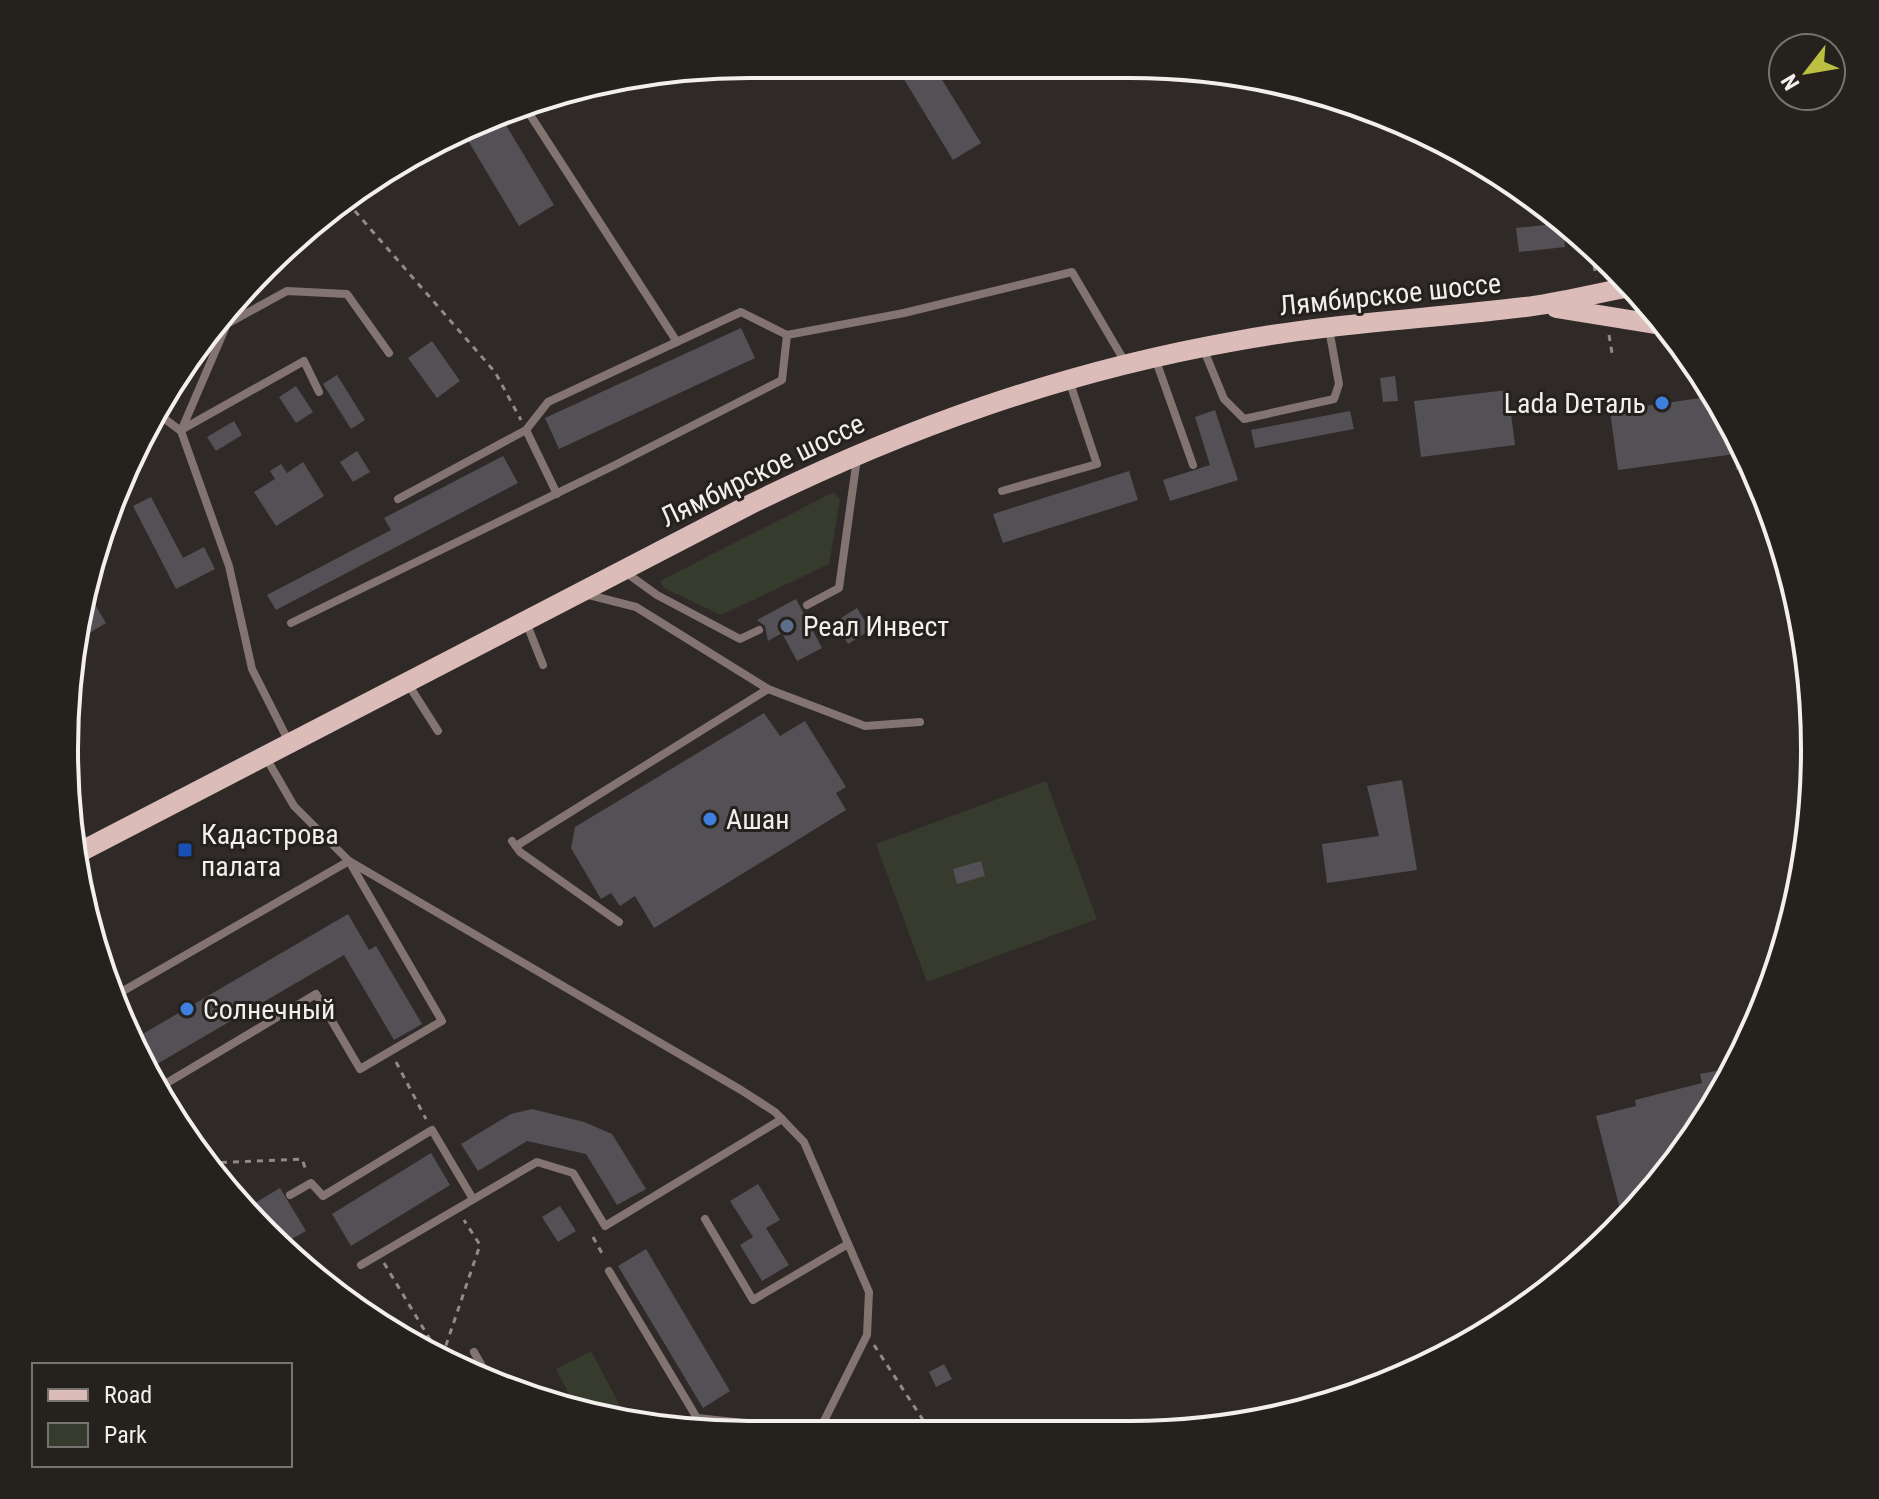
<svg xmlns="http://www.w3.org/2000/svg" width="1879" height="1499" viewBox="0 0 1879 1499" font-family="'Roboto Condensed',sans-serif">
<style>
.green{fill:#373b2d}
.building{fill:#535156}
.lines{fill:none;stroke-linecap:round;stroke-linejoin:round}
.path{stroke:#8f8b88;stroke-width:3;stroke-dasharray:6 6;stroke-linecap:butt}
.service{stroke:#837472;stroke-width:8}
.primary{stroke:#dbbcb9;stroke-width:20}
.shop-dot{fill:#3f7fe0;stroke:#25211d;stroke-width:3}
.service-dot{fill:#5c6f8a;stroke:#25211d;stroke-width:3}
.transit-dot{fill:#1a4fb4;stroke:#25211d;stroke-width:3}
.labels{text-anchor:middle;stroke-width:6;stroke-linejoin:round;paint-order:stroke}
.street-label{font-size:28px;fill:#f2efec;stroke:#25211d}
.poi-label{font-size:28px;fill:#f2efec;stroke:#25211d;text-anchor:start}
.rim{fill:none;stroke:#f2efec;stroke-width:4}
</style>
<rect width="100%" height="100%" fill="#2f2a27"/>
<g class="green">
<polygon points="834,492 840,500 829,564 721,615 664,588 660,581"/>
<polygon points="1046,781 1097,919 927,982 876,844"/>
<polygon points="591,1351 627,1419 621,1422 577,1410 556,1369"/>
</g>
<g class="building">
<polygon points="910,65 933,65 981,143 953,160 899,71"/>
<polygon points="501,117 554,205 519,226 463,132"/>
<polygon points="1563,223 1565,247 1519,252 1516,228"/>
<polygon points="741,328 755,358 559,449 545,418"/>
<polygon points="432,341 460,381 437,398 408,358"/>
<polygon points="337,375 365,420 351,429 323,384"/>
<polygon points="1395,376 1398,401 1383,402 1380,378"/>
<polygon points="296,386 313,412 296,423 279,397"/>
<polygon points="1508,390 1515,445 1421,457 1414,401"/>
<polygon points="1714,396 1723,407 1751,468 1736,470 1735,454 1618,470 1610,411"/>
<polygon points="1215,410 1238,480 1170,501 1163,480 1210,465 1195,417"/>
<polygon points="1350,411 1354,429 1255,448 1251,430"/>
<polygon points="234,421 242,435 216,451 207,437"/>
<polygon points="357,451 370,472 353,482 340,462"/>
<polygon points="503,456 518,483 276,610 267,595 391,530 384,518"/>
<polygon points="303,462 324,496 276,526 254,492 275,479 270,471 281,464 287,473"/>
<polygon points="1129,471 1138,500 1003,543 993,514"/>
<polygon points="151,497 183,558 204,547 215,569 176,589 133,506"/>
<polygon points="85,588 106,623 78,640 82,617"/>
<polygon points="796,599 822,648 797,661 782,633 768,641 765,626 757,620"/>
<polygon points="857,608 870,630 848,644 835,622"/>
<polygon points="764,713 780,736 805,721 846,787 836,793 846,810 654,928 635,896 620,906 611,893 601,899 571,848 575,827"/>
<polygon points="1402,780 1417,870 1327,883 1322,844 1379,836 1367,786"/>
<polygon points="981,861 985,876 957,884 953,869"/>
<polygon points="348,914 369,950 376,946 422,1024 394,1040 344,955 157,1064 141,1035"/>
<polygon points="1736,1067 1673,1167 1623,1221 1596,1116 1636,1106 1635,1100 1702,1083 1700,1074"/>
<polygon points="532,1109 584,1122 612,1134 646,1189 617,1205 586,1154 527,1141 478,1171 461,1144 511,1114"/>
<polygon points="431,1153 450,1185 351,1246 332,1214"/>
<polygon points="758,1184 780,1220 766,1228 789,1265 762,1281 740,1245 753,1237 730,1201"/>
<polygon points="280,1188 306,1231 281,1245 243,1210"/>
<polygon points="560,1206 576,1231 558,1242 542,1217"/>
<polygon points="646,1249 730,1391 703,1408 618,1266"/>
<polygon points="944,1364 952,1379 936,1387 929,1372"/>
</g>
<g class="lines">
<g class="path">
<polyline points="347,202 495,372 521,420"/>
<polyline points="1594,265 1596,277"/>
<polyline points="1609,335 1612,353"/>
<polyline points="396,1062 426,1119"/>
<polyline points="209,1163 302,1159 307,1173"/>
<polyline points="593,1237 604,1257"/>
<polyline points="384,1263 440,1356"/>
<polyline points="874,1345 927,1426 929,1434"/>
<polyline points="442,1357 480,1245 464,1220"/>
</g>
<g class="service">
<polyline points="525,107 677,342"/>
<polyline points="1203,348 1224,399 1244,419 1334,399 1339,384 1329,329"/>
<polyline points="1155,358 1193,465"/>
<polyline points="154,411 181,431 229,566 252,669 289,742"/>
<polyline points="181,430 304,361 319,392"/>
<polyline points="526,430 557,494"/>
<polyline points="181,431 227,324 287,291 347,294 389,353"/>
<polyline points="1002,491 1097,464 1069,380"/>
<polyline points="398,499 526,430 548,402 741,312 787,335 904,313 1072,272 1125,362"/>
<polyline points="625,572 657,595 740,639 759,630"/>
<polyline points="585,594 636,607 768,689 865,726 920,722"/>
<polyline points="807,605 839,588 857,458"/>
<polyline points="526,622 543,665"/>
<polyline points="291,623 615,465 782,380 787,335"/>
<polyline points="75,667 79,665"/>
<polyline points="408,684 438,731"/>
<polyline points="265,756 294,806 349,861 741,1090 775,1112 804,1142 869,1292 867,1335 817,1435"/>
<polyline points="512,841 520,852 619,922"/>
<polyline points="516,846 768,689"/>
<polyline points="118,1002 123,991 349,861 442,1021 360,1069 316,994 155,1090"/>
<polyline points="290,1195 311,1183 323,1196 432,1130 473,1199"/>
<polyline points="705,1219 753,1300 848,1244"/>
<polyline points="361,1265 537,1162 573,1173 605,1226 782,1119"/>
<polyline points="609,1271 697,1418"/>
<polyline points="474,1352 492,1384"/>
<polyline points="695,1430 697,1418 764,1425 793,1435"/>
</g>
<g class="primary">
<polyline points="1556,308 1655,324"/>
<path d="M78,853L745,507C905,428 1061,372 1236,341C1332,323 1428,319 1525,307C1559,303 1592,294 1626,288"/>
</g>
</g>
<g class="shop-dot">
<circle cx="1662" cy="403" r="8"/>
<circle cx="710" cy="819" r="8"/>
<circle cx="187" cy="1009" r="8"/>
</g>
<circle class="service-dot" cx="787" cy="626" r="8"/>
<rect class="transit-dot" x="177" y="842" width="16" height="16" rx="4"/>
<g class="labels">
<g class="street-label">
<text transform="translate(1390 294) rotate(-6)" y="10">Лямбирское шоссе</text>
<text transform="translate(762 470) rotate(-26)" y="10">Лямбирское шоссе</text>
</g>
<g class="poi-label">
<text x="1646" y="413" text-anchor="end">Lada Dеталь</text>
<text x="803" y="636">Реал Инвест</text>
<text x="726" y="829">Ашан</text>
<text x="201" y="844">Кадастрова<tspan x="201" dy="32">палата</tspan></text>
<text x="203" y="1019">Солнечный</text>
</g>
</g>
<path d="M0 0H1879V1499H0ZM749 78H1130A671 671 0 0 1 1801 749V750A671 671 0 0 1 1130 1421H749A671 671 0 0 1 78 750V749A671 671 0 0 1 749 78Z" fill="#25211d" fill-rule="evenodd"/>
<path class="rim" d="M749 78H1130A671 671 0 0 1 1801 749V750A671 671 0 0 1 1130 1421H749A671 671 0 0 1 78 750V749A671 671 0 0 1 749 78Z"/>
<rect x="32" y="1363" width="260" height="104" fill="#25211d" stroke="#777370" stroke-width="2"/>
<rect x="48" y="1389" width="40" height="12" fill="#dbbcb9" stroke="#777370" stroke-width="2"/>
<text x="104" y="1403" font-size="24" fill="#f2efec">Road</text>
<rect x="48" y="1423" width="40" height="24" fill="#373b2d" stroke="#777370" stroke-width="2"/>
<text x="104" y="1443" font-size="24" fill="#f2efec">Park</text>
<g transform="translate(1807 72) rotate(239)"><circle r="38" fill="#25211d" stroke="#777370" stroke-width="2"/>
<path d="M0-6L14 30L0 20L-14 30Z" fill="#bdbf43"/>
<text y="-12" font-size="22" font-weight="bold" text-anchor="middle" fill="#f2efec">N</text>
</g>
</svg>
